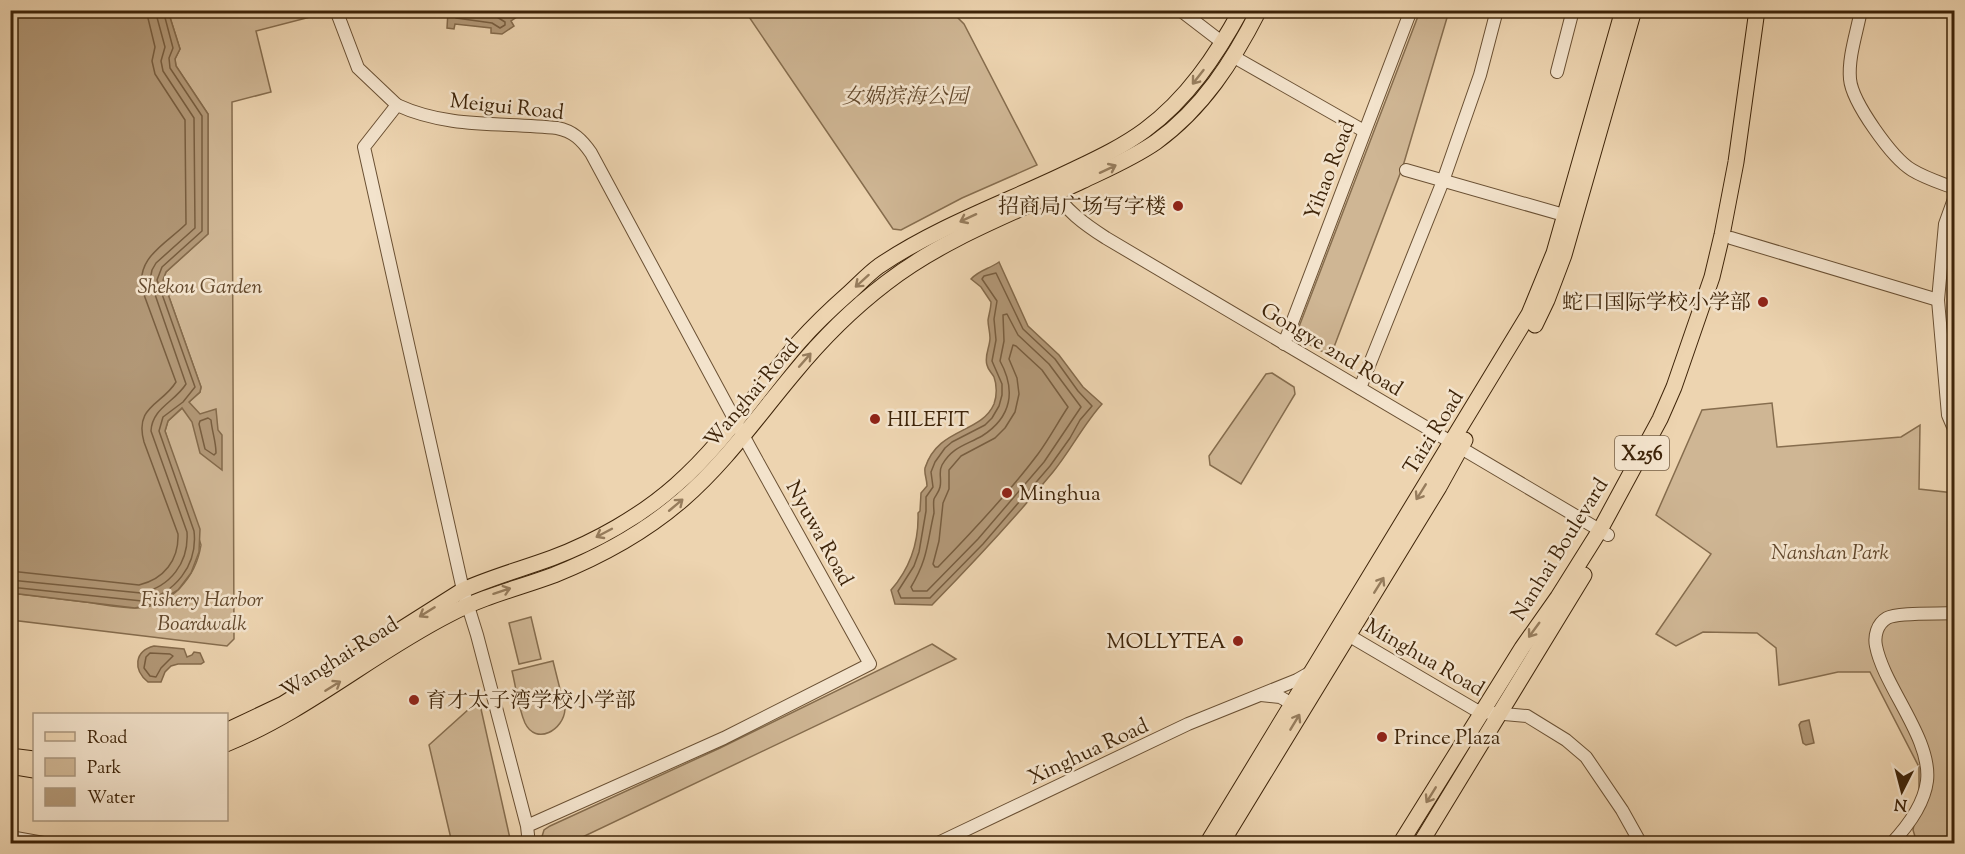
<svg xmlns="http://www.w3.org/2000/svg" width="1965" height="854" viewBox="0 0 1965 854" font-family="'Sorts Mill Goudy','Noto Serif SC',serif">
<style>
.green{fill:#cfb694;stroke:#866d4e;stroke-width:1.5}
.water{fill:#b29877;stroke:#846a4b;stroke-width:1.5}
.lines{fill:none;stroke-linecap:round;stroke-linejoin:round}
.shore{stroke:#785e40;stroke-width:1.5}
.minor-casing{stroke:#6a5033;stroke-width:14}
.major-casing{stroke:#3e2409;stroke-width:17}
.minor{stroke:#f3e3cc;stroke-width:12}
.major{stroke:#edd4b0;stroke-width:15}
.oneway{stroke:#967c5c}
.poi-dot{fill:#8f2418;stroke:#f3e3cc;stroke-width:2}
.labels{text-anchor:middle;stroke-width:5;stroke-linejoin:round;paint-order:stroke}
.shield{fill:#f3e3cc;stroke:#745d44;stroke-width:1.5}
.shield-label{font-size:20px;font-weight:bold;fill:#3e2409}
.park-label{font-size:21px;font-style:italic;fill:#62482c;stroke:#f3e3cc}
.street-label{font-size:21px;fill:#3e2409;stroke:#f3e3cc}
.poi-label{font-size:21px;fill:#3e2409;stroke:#f3e3cc;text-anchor:start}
</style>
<rect width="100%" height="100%" fill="#edd4b0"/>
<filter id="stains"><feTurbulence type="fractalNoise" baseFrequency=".00333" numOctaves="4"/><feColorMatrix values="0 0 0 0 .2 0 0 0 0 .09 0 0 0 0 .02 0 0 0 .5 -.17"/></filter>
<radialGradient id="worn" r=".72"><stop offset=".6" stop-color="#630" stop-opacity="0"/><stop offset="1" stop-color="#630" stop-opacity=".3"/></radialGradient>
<g class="green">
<path d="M168,11H316L318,15L256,31L271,92L232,102L234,639L227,646L11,620V593C35,596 60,599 85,602C101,604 119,608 136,608C171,607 196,577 201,545L165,431L168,421L200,392L201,387L163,280L166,272L208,234V114L176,66L175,59L180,49Z"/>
<polygon points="745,11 951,11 964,24 1037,165 962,198 901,230 893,229"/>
<polygon points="1420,11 1449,11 1403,166 1334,347 1325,353 1299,339 1297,332"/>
<polygon points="1272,373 1294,387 1295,394 1241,484 1210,465 1209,456 1266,374"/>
<polygon points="1772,403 1777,447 1901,437 1920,425 1919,489 1954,493 1954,843 1917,843 1913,830 1919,798 1919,767 1870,672 1838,672 1779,685 1776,648 1757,633 1703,632 1676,646 1656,634 1711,554 1656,515 1702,410"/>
<polygon points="531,617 541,659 519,664 509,623"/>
<polygon points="932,644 956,659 570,843 540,843 544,830 550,826 720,748"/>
<path d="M553,661L565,709C564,730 536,746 525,723C518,707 516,687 512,671Z"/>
<polygon points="479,700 511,843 452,843 429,745"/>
</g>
<g class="water">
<polygon points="11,10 168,11 180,49 175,59 176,66 208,114 208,234 166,272 163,280 201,387 200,392 189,402 200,414 216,409 218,430 222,435 222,470 200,453 192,422 182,408 168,421 165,431 200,529 199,552 191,573 178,590 156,603 135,608 11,593"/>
<path d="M448,11H495V13C506,14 514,10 526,11L511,21L514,26L502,34L491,33V28L455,24L454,29L447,28Z"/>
<path d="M999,262L1028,326L1059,355L1083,387L1102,404C1083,425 1071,450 1053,472C1015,518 974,562 932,605L895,604L891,590C910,568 919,542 918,513L920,511L921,493L927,486C927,479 924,474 925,468C938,427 981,434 994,404C997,396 997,385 994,377C992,373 988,370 987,365C984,356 990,347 990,338C990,332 988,326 988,320C989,314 991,308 991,302L981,287L971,279C979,270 989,269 999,262Z"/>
<path d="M154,646L184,649L187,657L192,655L194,652L200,653L204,662L201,664H178L171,666L165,672L161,682H148C133,670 134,651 154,646Z"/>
<polygon points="1809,720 1814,743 1806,745 1803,743 1799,725 1801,722"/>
</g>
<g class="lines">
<g class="shore">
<polyline points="454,10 456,18 492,23 500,28 505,25 505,22 497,17 495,10"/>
<polygon points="996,273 1023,329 1055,359 1078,391 1092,406 1080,420 1070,438 1050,466 983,544 930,598 901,598 898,591 914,566 919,552 926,511 926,497 933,487 931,472 935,462 945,448 952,442 985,425 992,418 999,406 1002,395 1002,384 992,361 996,340 994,319 997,301 982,279 984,276"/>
<path d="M1007,314L1018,335L1049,364L1081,407L1044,462L978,539L927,591H913L911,587C928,559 927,543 934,513C934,509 933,503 934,499C936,495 939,492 940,487C942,479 938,472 942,465C952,447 966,445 982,436C1012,417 1016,390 1000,361L1004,341L1003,315Z"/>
<path d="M1013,345L1016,346L1042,370L1068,407C1058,422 1049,439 1038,454C1008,494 973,531 938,567H935L933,564L939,541L943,503L949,489V470L961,456L995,438L1005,428L1015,412L1019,394L1017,378L1009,359Z"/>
<path d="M208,418L211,420C212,432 216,441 216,453L214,455L205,449L199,424L200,421Z"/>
<path d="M10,571L139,585C164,579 179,560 178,534L144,442C134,406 162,405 176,382L143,292C134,258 166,244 186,224L185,120L155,74L152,61L155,47L146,10"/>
<path d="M10,580L141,593C170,587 189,563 187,532L151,431C152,408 175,402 186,384L150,280L152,270L156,263L195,228L194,118L163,71L161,61L165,47L155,10"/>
<path d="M10,587L142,601C175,594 198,565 194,531L159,431L163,417L183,402L195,387L157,280L162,267L202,231V116L170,68L169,58L173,48L163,10"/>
<polygon points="150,653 170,654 173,656 161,668 156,677 150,676 144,668 146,657"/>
</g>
<g class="minor-casing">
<g id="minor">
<polyline points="336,10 358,68 397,105"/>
<polyline points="1180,10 1223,43"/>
<path d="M1861,10C1857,32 1848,57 1850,79C1852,102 1892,158 1912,170C1925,178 1941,183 1954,188"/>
<polyline points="1234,57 1364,131"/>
<polyline points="1557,72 1573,10"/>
<polyline points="1406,170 1564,215"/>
<path d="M1051,187C1065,210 1084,224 1106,238L1608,535"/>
<polyline points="1954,199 1945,224 1938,300 1948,415 1954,429"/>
<polyline points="1731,238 1938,300"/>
<polyline points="1284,344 1411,10"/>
<polyline points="1360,388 1443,181 1480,75 1497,10"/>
<polyline points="1348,635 1474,709 1482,712 1527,716 1566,740 1586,757 1622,810 1641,844"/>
<polyline points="1261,695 1280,697 1289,702 1290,707"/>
<path d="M527,826L724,738L870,664L750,448L591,153C582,140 573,131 557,128C502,122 449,129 397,105L364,147L463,590L477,635L527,826L529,844"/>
<polyline points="10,837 49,844"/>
<polyline points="936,844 1188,724 1297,680 1311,672"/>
<path d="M1891,844C1907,827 1924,805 1927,781C1932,739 1884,687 1876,646C1874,636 1877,624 1887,618C1897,612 1940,614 1954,613"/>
</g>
</g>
<g class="major-casing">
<g id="major">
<polyline points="1535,325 1547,300 1564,255 1634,10"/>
<path d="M226,731L283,704L463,590C492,577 522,569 552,558C595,542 641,516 676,485C724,443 758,389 799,342C815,324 832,308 849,293C859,284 868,274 879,266C938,226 1007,202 1071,171C1096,159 1122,147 1145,130C1187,99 1216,56 1241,10"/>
<path d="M226,744C307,711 373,653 450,614C484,596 519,588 554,575C599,557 645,532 682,500C725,463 757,417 794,373C821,340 852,309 886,283C944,238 1016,212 1082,181C1107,169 1133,158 1156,142C1203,108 1233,61 1259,10"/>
<polyline points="10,756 34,759"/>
<polyline points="10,766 34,770"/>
<polyline points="1207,844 1529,314 1554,253 1623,10"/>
<polyline points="1221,844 1439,487 1465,440"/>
<polyline points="1400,844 1522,648 1558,597 1600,530 1660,419 1674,387 1712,277 1722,235 1736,162 1757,10"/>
<polyline points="1420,844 1584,575"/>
</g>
</g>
<use href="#minor" class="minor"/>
<use href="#major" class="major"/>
</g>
<defs><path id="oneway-shaft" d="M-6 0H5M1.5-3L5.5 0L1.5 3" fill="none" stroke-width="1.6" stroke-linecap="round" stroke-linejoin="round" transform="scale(1.5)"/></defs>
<g class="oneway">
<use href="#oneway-shaft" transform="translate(1198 77) rotate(128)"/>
<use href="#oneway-shaft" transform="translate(1108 169) rotate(-25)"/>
<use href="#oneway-shaft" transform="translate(968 218) rotate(155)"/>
<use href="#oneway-shaft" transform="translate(862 281) rotate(138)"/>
<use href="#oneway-shaft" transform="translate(805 360) rotate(-49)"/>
<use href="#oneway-shaft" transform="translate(1421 492) rotate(122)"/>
<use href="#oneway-shaft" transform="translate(676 505) rotate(-40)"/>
<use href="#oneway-shaft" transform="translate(604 533) rotate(152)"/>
<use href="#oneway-shaft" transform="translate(1379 585) rotate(-58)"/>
<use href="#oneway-shaft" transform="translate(502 591) rotate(-18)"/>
<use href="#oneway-shaft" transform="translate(427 612) rotate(148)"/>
<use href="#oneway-shaft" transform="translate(1534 630) rotate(126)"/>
<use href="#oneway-shaft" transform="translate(333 686) rotate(-32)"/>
<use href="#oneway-shaft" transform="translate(1295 722) rotate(-59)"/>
<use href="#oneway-shaft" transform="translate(1431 795) rotate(122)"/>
</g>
<g class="poi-dot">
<circle cx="1178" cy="206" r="6"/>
<circle cx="1763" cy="302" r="6"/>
<circle cx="875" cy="419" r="6"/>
<circle cx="1007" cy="493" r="6"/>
<circle cx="1238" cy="641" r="6"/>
<circle cx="414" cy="700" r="6"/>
<circle cx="1382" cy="737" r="6"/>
</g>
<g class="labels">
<rect class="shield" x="1615" y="436" width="54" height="34" rx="4.5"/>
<g class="shield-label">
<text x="1642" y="460">X256</text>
</g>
<g class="park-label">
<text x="905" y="103">女娲滨海公园</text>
<text x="200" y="293">Shekou Garden</text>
<text x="1830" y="559">Nanshan Park</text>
<text x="202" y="606">Fishery Harbor<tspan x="202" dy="24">Boardwalk</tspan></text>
</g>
<g class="street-label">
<text transform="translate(507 106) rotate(6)" y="7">Meigui Road</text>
<text transform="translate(1329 170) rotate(-69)" y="7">Yihao Road</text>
<text transform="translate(1332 349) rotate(31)" y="7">Gongye 2nd Road</text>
<text transform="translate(751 393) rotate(-50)" y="7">Wanghai Road</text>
<text transform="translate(1433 432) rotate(-58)" y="7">Taizi Road</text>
<text transform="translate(820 533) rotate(61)" y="7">Nyuwa Road</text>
<text transform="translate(1559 549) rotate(-58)" y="7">Nanhai Boulevard</text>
<text transform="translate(339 657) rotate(-32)" y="7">Wanghai Road</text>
<text transform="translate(1425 657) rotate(30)" y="7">Minghua Road</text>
<text transform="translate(1088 751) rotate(-25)" y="7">Xinghua Road</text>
</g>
<g class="poi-label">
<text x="1166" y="213" text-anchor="end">招商局广场写字楼</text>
<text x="1751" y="309" text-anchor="end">蛇口国际学校小学部</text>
<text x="887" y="426">HILEFIT</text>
<text x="1019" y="500">Minghua</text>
<text x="1226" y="648" text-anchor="end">MOLLYTEA</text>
<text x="426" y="707">育才太子湾学校小学部</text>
<text x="1394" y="744">Prince Plaza</text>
</g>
</g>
<rect width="1965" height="854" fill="none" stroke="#edd4b0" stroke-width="36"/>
<rect x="12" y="12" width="1941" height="830" fill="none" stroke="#3e2409" stroke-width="3"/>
<rect x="18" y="18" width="1929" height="818" fill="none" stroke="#3e2409" stroke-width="1.5"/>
<rect x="33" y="713" width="195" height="108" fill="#f3e3cc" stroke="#ab977e" stroke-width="1.5"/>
<rect x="45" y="732" width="30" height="9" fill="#edd4b0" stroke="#ab977e" stroke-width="1.5"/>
<text x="87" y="743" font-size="18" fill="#3e2409">Road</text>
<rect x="45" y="758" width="30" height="18" fill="#cfb694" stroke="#ab977e" stroke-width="1.5"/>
<text x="87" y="773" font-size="18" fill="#3e2409">Park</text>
<rect x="45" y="788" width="30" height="18" fill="#b29877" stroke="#ab977e" stroke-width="1.5"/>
<text x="87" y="803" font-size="18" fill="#3e2409">Water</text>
<g transform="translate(1902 791) rotate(186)" stroke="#f3e3cc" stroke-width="4.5" paint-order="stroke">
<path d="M0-4.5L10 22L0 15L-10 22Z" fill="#3e2409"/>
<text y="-9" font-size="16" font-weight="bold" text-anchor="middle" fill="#3e2409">N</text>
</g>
<rect width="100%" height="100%" filter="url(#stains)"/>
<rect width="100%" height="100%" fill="url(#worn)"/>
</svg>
